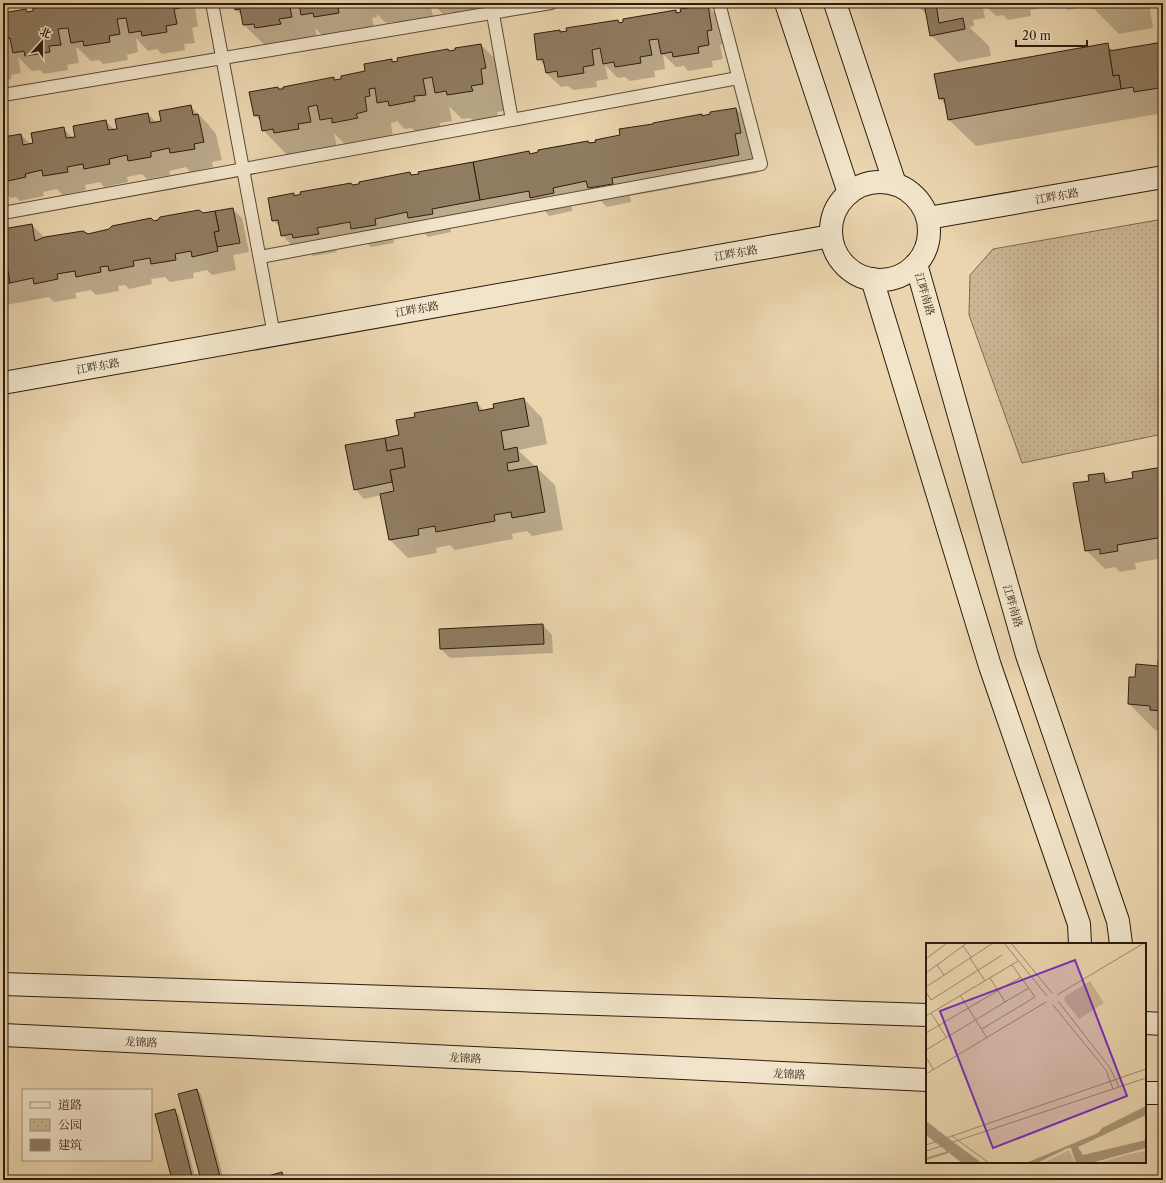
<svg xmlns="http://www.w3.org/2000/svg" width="1166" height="1183" viewBox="0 0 1166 1183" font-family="'Libre Caslon Text','Noto Serif SC',serif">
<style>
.park{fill:url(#park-dots);stroke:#7c6950}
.shadow{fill:#0003}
.building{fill:#8f7c61;stroke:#2d1c0e}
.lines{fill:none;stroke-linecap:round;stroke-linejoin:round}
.lane-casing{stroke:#5c4a36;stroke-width:14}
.secondary-casing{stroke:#2d1c0e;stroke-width:24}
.lane{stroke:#f1e4ca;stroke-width:12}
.secondary{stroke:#f1e4ca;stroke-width:22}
.labels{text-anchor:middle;stroke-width:3;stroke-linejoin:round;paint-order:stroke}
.street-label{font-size:11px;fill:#2d1c0e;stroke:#f1e4ca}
.inset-river{fill:none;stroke:#aa9678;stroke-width:2}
.inset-road{fill:none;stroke:#9e8b6e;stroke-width:1}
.view{fill:#7b2cbf;fill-opacity:0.15;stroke:#7b2cbf;stroke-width:2}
.inset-edge{fill:none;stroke:#2d1c0e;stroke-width:2}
</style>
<defs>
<pattern id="park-dots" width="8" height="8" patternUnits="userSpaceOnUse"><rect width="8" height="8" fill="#cab693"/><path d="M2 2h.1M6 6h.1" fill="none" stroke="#ae9c7e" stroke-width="1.8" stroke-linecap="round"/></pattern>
</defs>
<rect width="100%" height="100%" fill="#ead5ae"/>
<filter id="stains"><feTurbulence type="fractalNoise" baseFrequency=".005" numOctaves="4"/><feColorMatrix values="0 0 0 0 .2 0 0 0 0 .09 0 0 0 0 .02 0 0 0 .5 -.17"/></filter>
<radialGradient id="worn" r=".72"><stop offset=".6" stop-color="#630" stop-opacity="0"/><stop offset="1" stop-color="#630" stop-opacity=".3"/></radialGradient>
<polygon class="park" points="1163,219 1163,434 1022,463 969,315 970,275 993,249"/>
<g class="shadow">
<polygon points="67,3 194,3 198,26 192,28 195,43 184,44 185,50 162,54 157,49 148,51 136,38 138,52 127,55 128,60 103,64 99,60 91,61 78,48 76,48 79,63 67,65 68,70 44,74 40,70 32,71 18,57 21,73 11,75 11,79 3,81 3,14 26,10 28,13"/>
<polygon points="235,3 430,3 433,16 421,18 422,23 398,27 393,22 386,23 377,14 377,17 372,18 375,33 328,41 315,28 318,43 306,46 307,50 282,54 278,50 271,51 244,25 242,16 236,10"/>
<polygon points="432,3 490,3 491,5 479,7 480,12 456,16 451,12 443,14"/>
<polygon points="915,3 982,3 985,18 973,20 974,26 969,27 989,46 991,56 958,62 931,35 927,15"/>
<polygon points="983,3 1042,3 1043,8 1030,10 1031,16 1008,20 1003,15 996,16"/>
<polygon points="1052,3 1149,3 1153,28 1119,34 1092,7 1092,5 1068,10 1063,4 1055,6"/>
<polygon points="707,6 722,20 725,44 720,45 723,59 712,61 713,67 688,71 684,66 676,67 663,54 665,69 654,71 655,77 630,81 625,77 618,78 605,65 608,79 596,81 597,87 573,90 568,86 561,87 546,73 545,66 538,59 560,31 561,33 618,21 620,23 675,11 678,13"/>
<polygon points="1163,43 1163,118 1162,119 1157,114 976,146 949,120 946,105 939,98 1107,45 1114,51"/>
<polygon points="481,45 508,71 509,110 497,112 499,118 474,122 470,118 462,119 449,106 452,121 440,123 441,128 417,133 412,128 405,129 396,120 396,122 391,123 393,138 347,146 334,133 337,148 289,157 263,130 261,122 255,115 278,88 280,90 333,78 335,81 367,72 391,61 393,63 450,52"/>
<polygon points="190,106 209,125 210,127 216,134 222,160 212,162 213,167 190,172 186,167 169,171 170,175 147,179 142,174 127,177 128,182 104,187 100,182 85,185 86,190 63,195 57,189 43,192 44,196 20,201 16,197 11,198 3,190 3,138 21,135 30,144 63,128 73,138 105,121 115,130 118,129 148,114 157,123 162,122"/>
<polygon points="736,109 754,127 753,152 757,173 630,196 631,202 607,207 601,201 572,206 572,211 549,216 544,210 450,227 451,232 428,237 422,231 393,237 394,243 371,247 365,241 335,247 337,252 313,256 309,252 300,254 282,235 280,227 273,220 294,194 296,196 351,184 353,186 410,174 413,176 529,152 531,154 590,144 622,136 654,125 702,115 703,117"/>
<polygon points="232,209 242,218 249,252 233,255 236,270 212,275 207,270 193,273 194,278 170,282 165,277 151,279 152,284 129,289 125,285 118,286 119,291 96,295 91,290 75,293 77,298 54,302 49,297 6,305 8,310 3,311 3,230 32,225 45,238 88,235"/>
<polygon points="524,399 542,418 547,444 519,450 519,451 555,485 563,530 532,536 527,531 512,534 513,539 455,550 450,545 436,548 437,553 408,558 390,540 381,495 364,499 355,489 417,417 477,403 484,411 495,409"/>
<polygon points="1163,468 1163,558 1135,563 1136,569 1120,572 1115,567 1105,569 1086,550 1090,481 1103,474 1112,483 1134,479"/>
<polygon points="543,625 552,635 553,653 450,658 441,649"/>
<polygon points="1163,663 1163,731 1155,730 1129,704 1136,678 1159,667"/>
<polygon points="197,1090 201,1094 224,1180 202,1180"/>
<polygon points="174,1110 179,1115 196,1180 173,1180"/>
<polygon points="282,1173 287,1180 263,1180"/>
</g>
<g class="building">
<polygon points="62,3 179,3 180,8 174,9 177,24 166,26 167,32 142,36 141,31 129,33 126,18 117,19 120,34 109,36 110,42 84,46 83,41 71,43 68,28 58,29 61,45 49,46 50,52 25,56 24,51 13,53 10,38 3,39 3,13 26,9 27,12 33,11 33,8"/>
<polygon points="234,3 289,3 292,17 279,19 281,24 255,28 254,24 243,25 240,9 235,10"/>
<polygon points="299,3 348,3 348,6 338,8 339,13 314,17 313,13 301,15"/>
<polygon points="924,3 936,3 939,23 963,18 965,29 930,36"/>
<polygon points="1091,3 1119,3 1091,8"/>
<polygon points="708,5 712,30 707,31 709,45 698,47 699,53 673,57 672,52 661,54 658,39 649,40 652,55 640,57 641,63 615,67 614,62 603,64 600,48 592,50 594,65 583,67 584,73 558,77 557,71 546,73 543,59 537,60 534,34 560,30 560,32 567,31 566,28 618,20 619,23 623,22 623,19 676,10 676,13 681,12 680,9"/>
<polygon points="1163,42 1163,83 1158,84 1159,88 1134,92 1133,87 1121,89 1119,75 1113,76 1109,51"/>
<polygon points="1108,43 1113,76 1119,75 1121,89 948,120 944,98 939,99 934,74"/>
<polygon points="481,44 486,68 481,69 483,84 471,86 473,91 447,95 446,91 435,93 432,77 423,79 426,95 414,96 415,101 389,106 388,101 377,103 375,88 369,89 370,96 365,97 367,111 356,114 358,118 332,123 332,118 320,120 317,105 308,107 311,122 298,124 299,129 274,133 273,129 262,131 259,115 254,116 249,92 278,87 278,89 283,89 283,87 334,77 334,80 341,79 341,76 365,71 364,64 392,59 392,62 398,61 397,58 448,49 449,51 455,50 455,48"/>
<polygon points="191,105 193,115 198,114 204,142 194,144 195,149 170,153 169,148 151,152 151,157 128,161 127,155 109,159 110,164 84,169 83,164 67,167 68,172 43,176 42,170 25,174 26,177 3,182 3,137 21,134 23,145 33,143 31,133 64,127 66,138 75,137 73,126 106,120 108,130 117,129 115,119 148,113 150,123 161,121 159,111"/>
<polygon points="736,108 741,133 735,134 739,155 612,178 613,184 588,188 586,181 553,188 554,193 530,198 529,191 480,200 473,162 529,151 530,154 538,152 538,150 588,141 589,143 596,142 595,140 620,135 619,129 653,124 653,123 702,114 702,116 710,114 710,112"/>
<polygon points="473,162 480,200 432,209 433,214 408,218 407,212 375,219 376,225 351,229 350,222 317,228 319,234 293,238 292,234 281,236 278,220 272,221 268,198 294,193 294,196 301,194 300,192 351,183 352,185 359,184 359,182 410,172 411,175 419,174 418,172"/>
<polygon points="233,208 240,243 217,247 214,232 219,231 215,211"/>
<polygon points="199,210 203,213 215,211 219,231 214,232 218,251 192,257 191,251 175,254 176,260 151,264 150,258 133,261 134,266 109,271 108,266 100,267 101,272 76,277 75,271 57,274 58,279 34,284 33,278 10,283 3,246 3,229 32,224 35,241 45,237 83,231 88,234 109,229 112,226 151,218 154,221 158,220 160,217"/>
<polygon points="3,246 10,283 3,284"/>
<polygon points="524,398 529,426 501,431 504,450 517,447 519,461 507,463 508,471 537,466 545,512 512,518 511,512 494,515 495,521 436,532 435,526 418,529 419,535 389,540 380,494 394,491 390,470 405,467 402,448 387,451 385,438 399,435 396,420 415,417 414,413 477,402 479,411 494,408 493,404"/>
<polygon points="385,438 387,451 402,448 405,467 390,470 392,482 354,490 345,445"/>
<polygon points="1163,467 1163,537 1117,545 1118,551 1100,554 1100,549 1085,551 1073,483 1089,481 1088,475 1104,473 1105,483 1133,478 1132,472"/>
<polygon points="543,624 544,644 440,649 439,629"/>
<polygon points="1158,661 1163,662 1163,711 1150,710 1150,706 1128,704 1129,677 1135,677 1136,664 1158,666"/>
<polygon points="197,1089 221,1180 201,1180 178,1094"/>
<polygon points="175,1109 193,1180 172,1180 155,1114"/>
<polygon points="282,1172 284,1180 262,1180 261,1178"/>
</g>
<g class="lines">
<g class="lane-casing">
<g id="lane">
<polyline points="212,3 274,335"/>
<polyline points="3,95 551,3"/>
<polyline points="512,120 738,78"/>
<polyline points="3,213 512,120 491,3"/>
<polyline points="260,257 761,164 719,3"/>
</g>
</g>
<g class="secondary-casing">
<g id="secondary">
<polyline points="786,3 849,193"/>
<polyline points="835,3 895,184"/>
<circle cx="880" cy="231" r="49"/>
<polyline points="928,218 1163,177"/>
<polyline points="916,264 1027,655 1118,921 1121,944"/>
<polyline points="872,279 990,666 1079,924 1080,944"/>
<polyline points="3,383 831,236"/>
<polyline points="3,984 927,1015"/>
<polyline points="1145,1023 1163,1024"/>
<polyline points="3,1035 927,1080"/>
<polyline points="1145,1093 1163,1093"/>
</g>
</g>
<use href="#lane" class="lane"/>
<use href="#secondary" class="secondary"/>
</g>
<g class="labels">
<g class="street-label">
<text transform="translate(1057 196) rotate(-10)" y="4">江畔东路</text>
<text transform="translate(736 253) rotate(-10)" y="4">江畔东路</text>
<text transform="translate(925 294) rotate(74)" y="4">江畔南路</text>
<text transform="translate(417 309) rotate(-10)" y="4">江畔东路</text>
<text transform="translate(98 366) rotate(-10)" y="4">江畔东路</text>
<text transform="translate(1013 606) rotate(74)" y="4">江畔南路</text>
<text transform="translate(141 1042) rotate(3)" y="4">龙锦路</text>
<text transform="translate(465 1058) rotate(3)" y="4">龙锦路</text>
<text transform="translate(789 1074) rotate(3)" y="4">龙锦路</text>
</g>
</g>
<g transform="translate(926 943)">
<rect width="220" height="220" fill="#ead5ae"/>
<path d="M143,207L149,220H117ZM220,208V220H172L204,211Z" fill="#cab693"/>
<path d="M164,38L178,60L153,76L138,57L140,53Z" fill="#cab693"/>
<path d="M220,163V172L152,204L157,212L220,197V205L165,220H150L145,205H142L111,220H100L172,190L176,185ZM0,178L30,201L56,220H36L0,192Z" fill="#aa9678"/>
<path class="inset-river" d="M0,216L22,209"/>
<path class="inset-road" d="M78,0L121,53M85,0L126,50M37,3L45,14M44,15L59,38M0,16L21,0M11,22L18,32M0,30L41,0M0,44L67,0M0,49L5,57L76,12M34,52L61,95M131,52L218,0M132,58L184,125L193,144M79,59L103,45M127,62L180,127L187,146M5,70L21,95M0,73L92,18M56,86L109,54L86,22M0,90L95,34M0,107L79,59L64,35M0,114L8,127M0,131L120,59M26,193L63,220M0,202L220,126M0,208L220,135"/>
<path class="view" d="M149,17L201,153L67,205L14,68Z"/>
<rect width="220" height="220" class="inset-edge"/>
</g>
<rect width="1166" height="1183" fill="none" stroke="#ead5ae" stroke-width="16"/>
<rect x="4" y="4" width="1158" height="1175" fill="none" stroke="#2d1c0e" stroke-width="2"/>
<rect x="8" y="8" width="1150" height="1167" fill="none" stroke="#2d1c0e"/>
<rect x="22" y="1089" width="130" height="72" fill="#f1e4ca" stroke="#a3947f"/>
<rect x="30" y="1102" width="20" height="6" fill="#f1e4ca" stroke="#a3947f"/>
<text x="58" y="1109" font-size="12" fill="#2d1c0e">道路</text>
<rect x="30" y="1119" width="20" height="12" fill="url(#park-dots)" stroke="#a3947f"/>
<text x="58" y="1129" font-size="12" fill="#2d1c0e">公园</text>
<rect x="30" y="1139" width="20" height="12" fill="#8f7c61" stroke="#a3947f"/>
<text x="58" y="1149" font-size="12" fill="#2d1c0e">建筑</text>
<g transform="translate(42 42) rotate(21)" stroke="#f1e4ca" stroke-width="3" paint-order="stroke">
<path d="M0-3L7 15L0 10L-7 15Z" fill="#2d1c0e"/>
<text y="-6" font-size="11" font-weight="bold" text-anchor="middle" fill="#2d1c0e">北</text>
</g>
<path d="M1016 40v6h71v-6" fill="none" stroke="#2d1c0e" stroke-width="2"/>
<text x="1022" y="40" font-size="12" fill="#2d1c0e" stroke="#f1e4ca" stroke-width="3" paint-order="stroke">20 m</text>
<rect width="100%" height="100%" filter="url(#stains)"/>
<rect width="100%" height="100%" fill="url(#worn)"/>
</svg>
